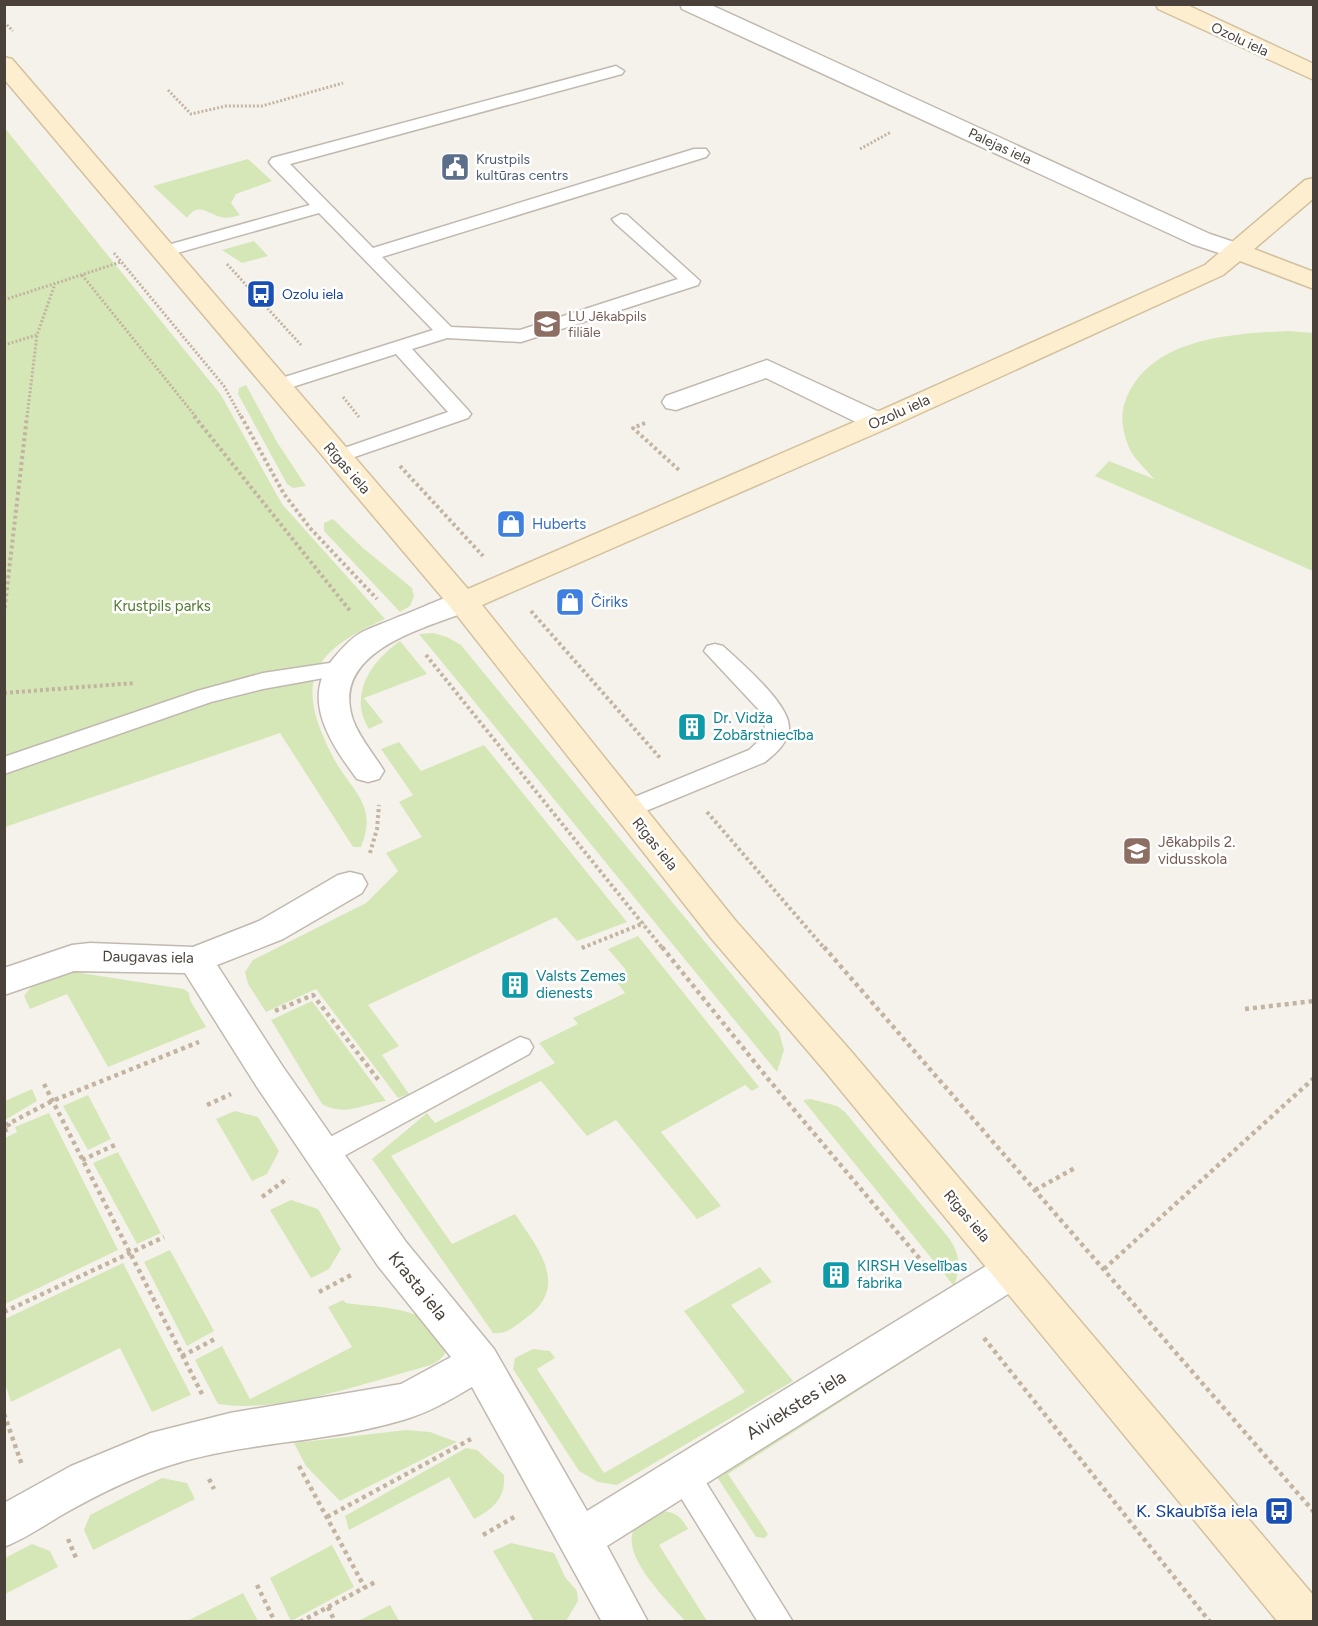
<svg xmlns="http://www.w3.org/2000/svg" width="1318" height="1626" viewBox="0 0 1318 1626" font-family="Figtree,sans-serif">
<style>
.green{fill:#d5e7b7}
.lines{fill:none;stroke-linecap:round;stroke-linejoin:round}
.lane-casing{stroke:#c1b9af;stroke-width:3}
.street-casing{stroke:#c1b9af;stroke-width:3}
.secondary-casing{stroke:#d3c19d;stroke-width:3}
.path-far2{stroke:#c2b4a0;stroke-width:3;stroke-dasharray:2 2;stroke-linecap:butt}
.path-far1{stroke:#c2b4a0;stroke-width:4;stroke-dasharray:3 3;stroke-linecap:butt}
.path{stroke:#c2b4a0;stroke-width:4.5;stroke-dasharray:4 4;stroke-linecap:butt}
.lane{fill:#fff;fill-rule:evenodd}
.street{fill:#fff;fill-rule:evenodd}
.secondary{fill:#fdeecf;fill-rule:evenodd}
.labels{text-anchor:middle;stroke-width:5;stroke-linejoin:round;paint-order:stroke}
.far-street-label{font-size:14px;fill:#4a423a;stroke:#fff}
.far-service-label{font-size:14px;fill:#4e5e75;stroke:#fff;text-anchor:start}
.far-transit-label{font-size:14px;fill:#164399;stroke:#fff;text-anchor:start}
.far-education-label{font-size:14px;fill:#785e54;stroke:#fff;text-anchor:start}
.street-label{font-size:15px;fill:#4a423a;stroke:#fff}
.shop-label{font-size:15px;fill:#366cbe;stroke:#fff;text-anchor:start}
.park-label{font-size:15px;fill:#517b2e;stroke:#fff}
.culture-label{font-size:15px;fill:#0d838f;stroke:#fff;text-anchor:start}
.education-label{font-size:15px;fill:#785e54;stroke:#fff;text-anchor:start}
.near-street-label{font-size:18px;fill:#4a423a;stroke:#fff}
.near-transit-label{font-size:18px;fill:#164399;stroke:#fff;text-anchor:end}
</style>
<rect width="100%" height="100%" fill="#f5f2ec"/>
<g class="green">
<path d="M4,127L221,395L282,504L385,619C310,652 294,682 333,757C350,790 379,804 361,847H353L280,733L5,827Z"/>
<path d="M248,159L272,181L236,194L231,203L240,215C233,217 228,219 221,217C208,214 198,201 187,218L153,186Z"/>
<polygon points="254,241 268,256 242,263 222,250"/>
<path d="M1288,331L1313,333V571L1095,476L1109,461L1154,479C1147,471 1139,463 1133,455C1124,440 1119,418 1125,402C1148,338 1230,334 1288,331Z"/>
<polygon points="246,385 277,442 306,486 293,488 287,484 238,394 239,388"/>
<polygon points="333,519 363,548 412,588 414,596 410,606 400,612 324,531 324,523"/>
<polygon points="433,633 447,637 461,645 779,1032 784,1050 777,1072 419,634"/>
<path d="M400,641L427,674L364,698L383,722L369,729C348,695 371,661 400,641Z"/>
<polygon points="399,742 421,771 484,745 627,922 577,941 556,917 368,1005 399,1046 382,1055 409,1094 398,1098 316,989 266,1012 248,984 245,972 253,960 366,903 398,871 386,853 422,837 399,802 413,795 381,749"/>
<path d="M638,936L759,1087L752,1091L745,1085L661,1132L721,1206L697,1219L616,1120L587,1136L541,1081L391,1156L452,1244L515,1214C537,1247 571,1286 526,1318C515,1326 506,1335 493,1333L372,1159L427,1113L435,1123L555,1063L539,1043L578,1024L573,1018L625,993L613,977L626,970L608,949Z"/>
<polygon points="74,972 184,989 189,993 190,1000 206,1027 108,1067 67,994 30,1009 24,996 32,986"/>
<path d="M312,1001L386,1101C362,1104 346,1117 322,1104L271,1020Z"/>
<polygon points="32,1089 37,1101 5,1120 5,1101"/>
<polygon points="88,1095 111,1139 88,1150 63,1106"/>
<path d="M811,1099L837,1106L845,1112L948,1237C960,1253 961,1267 954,1286L803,1100Z"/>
<polygon points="235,1111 258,1117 279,1151 267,1174 252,1181 216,1119"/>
<polygon points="49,1113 118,1250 5,1304 5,1138 17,1132 15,1127"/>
<polygon points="118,1152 161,1233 137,1244 93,1163"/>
<polygon points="291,1200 318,1209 341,1249 329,1269 311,1278 270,1210"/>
<polygon points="170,1250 214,1331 187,1346 144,1262"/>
<polygon points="123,1263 191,1395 152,1412 120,1348 11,1402 5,1383 5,1319"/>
<polygon points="760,1267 772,1282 731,1305 793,1381 617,1485 598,1482 579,1471 513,1369 515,1358 533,1349 550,1351 555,1358 537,1369 604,1473 745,1392 684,1311"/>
<path d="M343,1300L346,1303C371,1307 412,1306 432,1325C436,1329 439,1336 442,1341C451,1353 441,1360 431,1365C367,1382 283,1414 218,1404L195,1360L222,1346L250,1399L352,1347L328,1307Z"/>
<polygon points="940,1329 945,1335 728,1474 768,1534 765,1538 756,1537 717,1477"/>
<polygon points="406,1430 430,1432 457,1442 340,1501 306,1466 294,1443"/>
<path d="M466,1448L477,1450L504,1475C506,1498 493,1509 474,1519L449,1477L349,1530L345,1516Z"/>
<polygon points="162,1478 187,1483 195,1499 93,1550 84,1530 90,1515"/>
<path d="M660,1511C674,1511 682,1517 688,1529L659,1545L707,1621H685C669,1602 616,1552 636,1526C642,1519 653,1515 660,1511Z"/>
<polygon points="511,1543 554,1553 565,1577 577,1591 578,1601 566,1621 534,1621 493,1551"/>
<polygon points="32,1544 50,1551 58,1567 5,1594 5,1558"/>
<polygon points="332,1545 354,1587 291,1621 270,1578"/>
<polygon points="243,1593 258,1621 187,1621"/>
<polygon points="390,1605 399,1621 358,1621"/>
</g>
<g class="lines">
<g class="lane-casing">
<g id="lane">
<polygon points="616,66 624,71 622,74 290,164 373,248 694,149 706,149 709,153 706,157 382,257 451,327 520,330 678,279 615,223 612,219 621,214 627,215 700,281 698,285 521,342 447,338 412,349 468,410 471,414 468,418 337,463 330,461 327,457 330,453 448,412 396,354 283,390 269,390 266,386 269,382 433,330 319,213 163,257 154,252 157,248 310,205 272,166 269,162 272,158"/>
<path d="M715,644L723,646C740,662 790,704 789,728C788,743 776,753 765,762L636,815L628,817L620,815L616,809L620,803L749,750L764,736L765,722L760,711L704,651L707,646Z"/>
<polygon points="343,661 351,663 354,668 351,673 263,689 211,702 4,774 4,757 197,691 263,673"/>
<polygon points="520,1037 529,1040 533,1047 529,1054 333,1162 323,1165 313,1162 309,1154 313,1146"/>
<polygon points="684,1461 695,1465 793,1622 758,1622 673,1485 669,1475 673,1465"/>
</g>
</g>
<g class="street-casing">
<g id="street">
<polygon points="680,4 709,4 1210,234 1246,246 1250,251 1246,256 1237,259 1192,244 682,9"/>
<polygon points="767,360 888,416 892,422 888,428 878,430 868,428 766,378 676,410 666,408 662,402 666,396"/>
<path d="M463,592L474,595L478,602L474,609C426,628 329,650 353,720C360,739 374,754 384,771L379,779L368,782L357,779C331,744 300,699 333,659C342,648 352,637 364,631C375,626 387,622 398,617C420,609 441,598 463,592Z"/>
<path d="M350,872L362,875L367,884L362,893L283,939L217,965L283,1067L406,1242L494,1349L587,1511L999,1258L1013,1253L1027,1258L1033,1270L1027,1282L607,1546L648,1622H602L472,1387C450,1400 428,1413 403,1420C327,1443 247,1441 171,1465C132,1477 95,1496 60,1516C42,1527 24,1539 4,1547V1503L71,1466L151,1433L230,1413L401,1384L451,1357L378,1266L257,1087L185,973L74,971L4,995V968L72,945L90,943L193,947L259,921L338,875Z"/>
</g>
</g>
<g class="secondary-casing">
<g id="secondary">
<polygon points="1156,4 1185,4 1314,64 1314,80 1158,9"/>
<polygon points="4,57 12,59 468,589 868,416 1205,265 1305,180 1314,178 1314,198 1254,249 1314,272 1314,289 1240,261 1223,275 888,428 482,605 735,920 850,1050 1314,1596 1314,1622 1278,1622 824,1070 711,938 452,609 4,79"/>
</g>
</g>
<g class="path-far2">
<polyline points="4,22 13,31"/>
<polyline points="168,90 191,114 226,106 262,106 343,83"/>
<polyline points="860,149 891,132"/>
<polyline points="114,253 224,386 241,417"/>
<polyline points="227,264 301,345"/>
<polyline points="82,275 196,417"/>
<polyline points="4,300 121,262"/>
<polyline points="4,345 37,335 55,284"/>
<polyline points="343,397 359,417"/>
<polyline points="27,417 37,335"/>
</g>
<g class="path-far1">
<polyline points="194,416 351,612"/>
<polyline points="241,416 284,494 310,528 377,599"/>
<polyline points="645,423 633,428 680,471"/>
<polyline points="400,466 483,556"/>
<polyline points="531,611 661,759"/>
<polyline points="4,614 27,416"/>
<polyline points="426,655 663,949"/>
<polyline points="4,693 135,683"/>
<polyline points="707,812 825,949"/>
<polyline points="370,853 377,829 379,805"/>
<polyline points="582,948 644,923"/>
</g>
<g class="path">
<polyline points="662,947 769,1080 930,1271"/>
<polyline points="824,947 1314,1512"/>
<polyline points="582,948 584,947"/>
<polyline points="1245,1009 1314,1001"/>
<polyline points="275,1011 313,995 380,1082"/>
<polyline points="44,1084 202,1394"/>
<polyline points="207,1105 231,1094"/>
<polyline points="4,1131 10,1128 8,1124 52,1101 199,1042"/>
<polyline points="82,1160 115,1145"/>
<polyline points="1035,1190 1075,1168"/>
<polyline points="262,1197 288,1178"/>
<polyline points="1104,1269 1314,1078"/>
<polyline points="319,1292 353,1274"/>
<polyline points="4,1312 164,1237"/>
<polyline points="984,1338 1210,1622"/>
<polyline points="182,1356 217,1338"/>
<polyline points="4,1414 22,1465"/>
<polyline points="299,1466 365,1588"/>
<polyline points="209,1479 214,1489"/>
<polyline points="327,1517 471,1439"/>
<polyline points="483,1535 516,1516"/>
<polyline points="68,1539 76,1558"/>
<polyline points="257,1585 275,1622"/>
<polyline points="328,1607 335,1622"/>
<polyline points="300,1622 377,1581"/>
</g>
<use href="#lane" class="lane"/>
<use href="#street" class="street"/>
<use href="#secondary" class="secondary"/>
</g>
<defs>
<g id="civic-square" transform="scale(1.5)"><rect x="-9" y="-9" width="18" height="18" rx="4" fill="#5c6f8a" stroke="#fff"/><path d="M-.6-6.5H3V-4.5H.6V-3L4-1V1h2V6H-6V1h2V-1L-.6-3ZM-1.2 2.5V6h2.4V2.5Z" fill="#fff"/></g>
<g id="bus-square" transform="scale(1.5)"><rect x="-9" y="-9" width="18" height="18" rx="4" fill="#1a4fb4" stroke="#fff"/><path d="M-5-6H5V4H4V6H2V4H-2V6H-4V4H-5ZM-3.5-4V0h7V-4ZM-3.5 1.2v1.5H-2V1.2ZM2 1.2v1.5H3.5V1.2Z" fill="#fff"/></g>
<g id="school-square" transform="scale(1.5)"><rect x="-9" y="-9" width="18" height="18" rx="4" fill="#8d6e63" stroke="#fff"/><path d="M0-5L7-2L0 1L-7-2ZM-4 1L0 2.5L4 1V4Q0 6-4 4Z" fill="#fff"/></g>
<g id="shop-square" transform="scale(1.5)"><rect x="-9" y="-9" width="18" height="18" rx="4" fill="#3f7fe0" stroke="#fff"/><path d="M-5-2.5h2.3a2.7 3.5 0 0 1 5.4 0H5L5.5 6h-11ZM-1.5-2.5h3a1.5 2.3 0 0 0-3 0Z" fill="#fff"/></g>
<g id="building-square" transform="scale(1.5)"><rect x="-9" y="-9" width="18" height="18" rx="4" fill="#0f9aa8" stroke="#fff"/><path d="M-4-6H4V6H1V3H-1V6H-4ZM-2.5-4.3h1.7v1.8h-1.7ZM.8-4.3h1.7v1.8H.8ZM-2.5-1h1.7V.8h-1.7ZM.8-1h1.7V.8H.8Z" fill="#fff"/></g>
</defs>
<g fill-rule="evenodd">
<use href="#civic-square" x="455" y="167"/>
<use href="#bus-square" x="261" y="294"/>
<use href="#school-square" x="547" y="324"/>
<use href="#shop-square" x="511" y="524"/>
<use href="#shop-square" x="570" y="602"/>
<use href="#building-square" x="692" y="727"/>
<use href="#school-square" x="1137" y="851"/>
<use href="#building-square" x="515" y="985"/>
<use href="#building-square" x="836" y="1275"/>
<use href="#bus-square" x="1279" y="1511"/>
</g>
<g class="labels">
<g class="far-street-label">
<text transform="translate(1240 39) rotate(25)" y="5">Ozolu iela</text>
<text transform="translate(1000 146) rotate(25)" y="5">Palejas iela</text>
</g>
<g class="far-service-label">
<text x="476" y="164">Krustpils<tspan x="476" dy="16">kultūras centrs</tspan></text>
</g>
<g class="far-transit-label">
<text x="282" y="299">Ozolu iela</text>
</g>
<g class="far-education-label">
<text x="568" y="321">LU Jēkabpils<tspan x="568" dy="16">filiāle</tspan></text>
</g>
<g class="street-label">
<text transform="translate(899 412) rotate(-24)" y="5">Ozolu iela</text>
<text transform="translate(347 468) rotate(49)" y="5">Rīgas iela</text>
<text transform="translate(655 844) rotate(51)" y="5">Rīgas iela</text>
<text transform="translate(148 957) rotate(1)" y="5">Daugavas iela</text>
<text transform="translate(967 1216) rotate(50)" y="5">Rīgas iela</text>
</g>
<g class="shop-label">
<text x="532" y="529">Huberts</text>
<text x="591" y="607">Čiriks</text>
</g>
<g class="park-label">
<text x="162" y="611">Krustpils parks</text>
</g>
<g class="culture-label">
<text x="713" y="723">Dr. Vidža<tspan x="713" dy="17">Zobārstniecība</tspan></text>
<text x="536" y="981">Valsts Zemes<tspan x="536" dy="17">dienests</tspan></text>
<text x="857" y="1271">KIRSH Veselības<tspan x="857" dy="17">fabrika</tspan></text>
</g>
<g class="education-label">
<text x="1158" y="847">Jēkabpils 2.<tspan x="1158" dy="17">vidusskola</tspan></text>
</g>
<g class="near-street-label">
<text transform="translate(418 1286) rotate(51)" y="6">Krasta iela</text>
<text transform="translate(796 1405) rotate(-32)" y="6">Aiviekstes iela</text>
</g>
<g class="near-transit-label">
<text x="1258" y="1517">K. Skaubīša iela</text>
</g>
</g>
<rect width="1318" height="1626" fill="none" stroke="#4a423a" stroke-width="12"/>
</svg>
